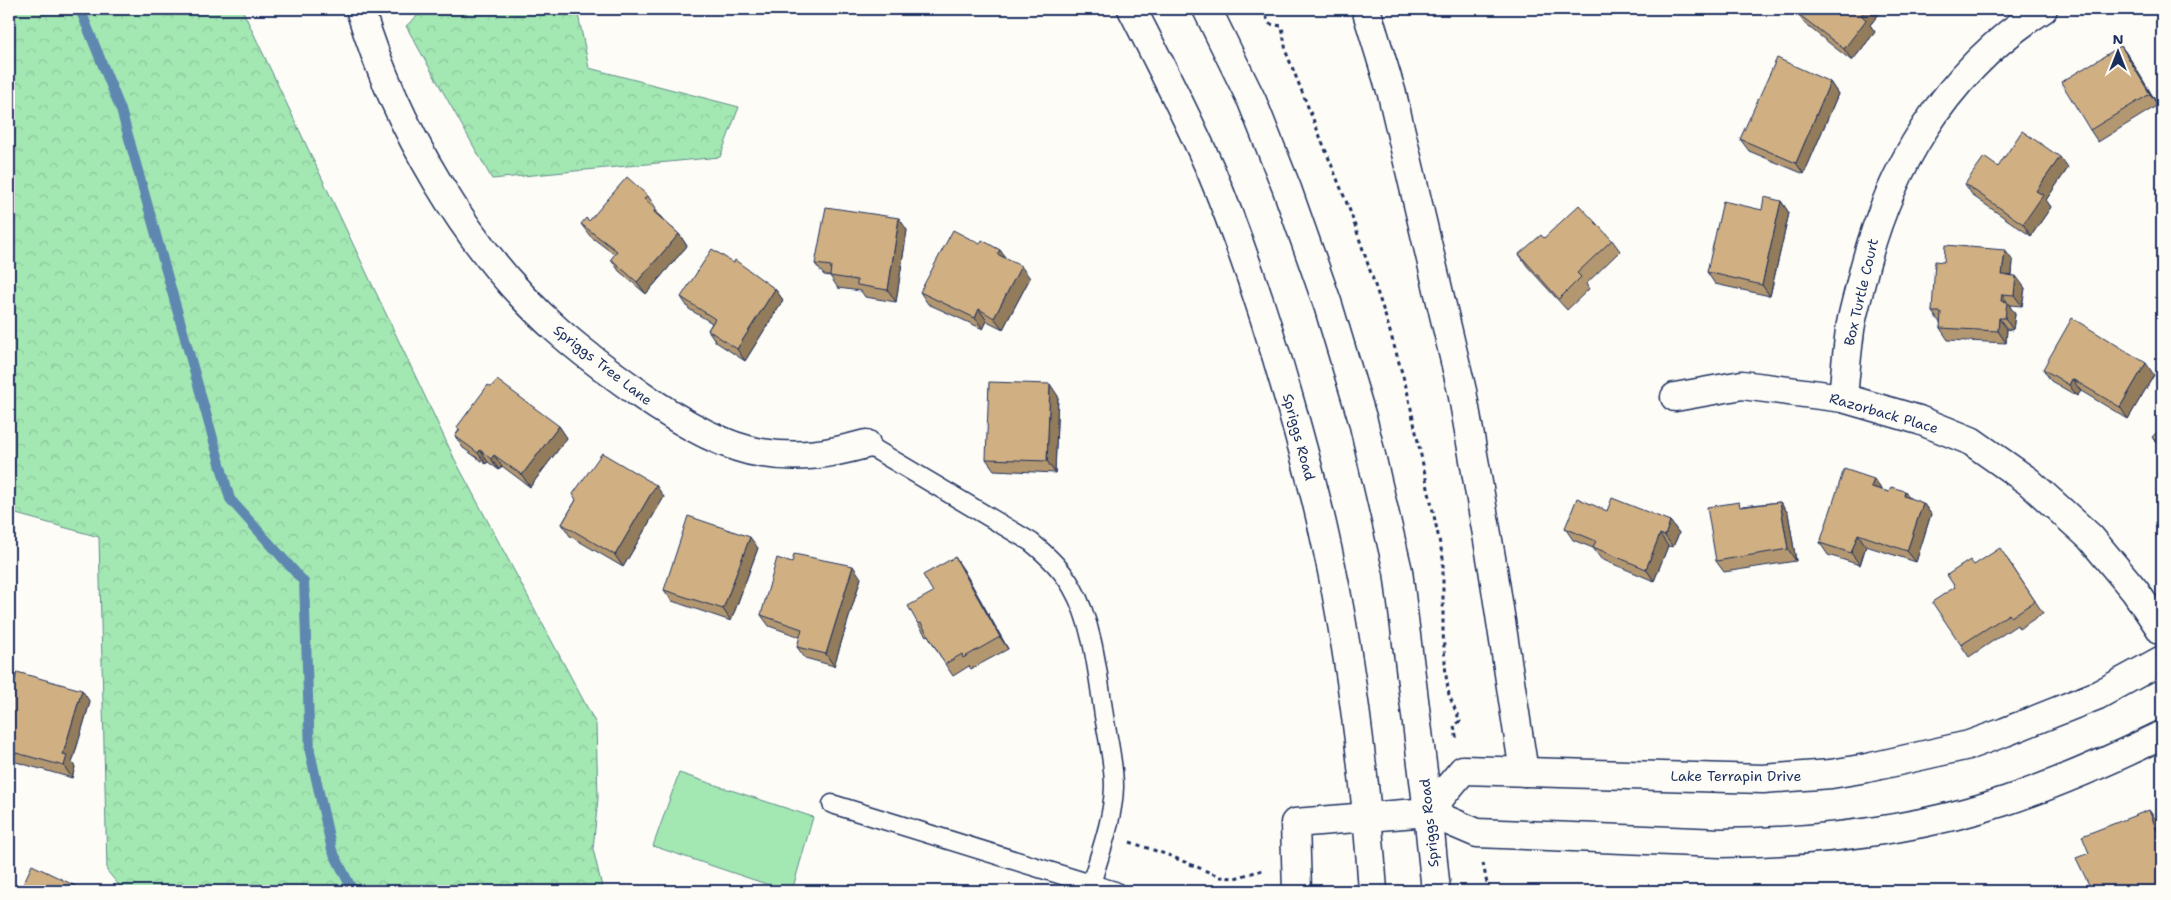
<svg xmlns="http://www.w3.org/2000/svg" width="2171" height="900" viewBox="0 0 2171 900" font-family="'Shantell Sans',sans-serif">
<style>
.forest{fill:url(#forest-crowns);stroke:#5f8b88}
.garden{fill:#a3e7b3;stroke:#5f8b88}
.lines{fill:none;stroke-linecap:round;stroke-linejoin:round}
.stream{stroke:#5e88b1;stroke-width:10}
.lane-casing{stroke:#1b2f5e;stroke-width:21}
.street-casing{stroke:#1b2f5e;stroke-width:31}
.secondary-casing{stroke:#1b2f5e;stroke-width:31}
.path{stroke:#1b2f5e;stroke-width:3;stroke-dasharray:4 4;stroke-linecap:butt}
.lane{stroke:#fdfcf7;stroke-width:18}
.street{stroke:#fdfcf7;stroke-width:28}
.secondary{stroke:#fdfcf7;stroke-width:28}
.wall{fill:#b39771;stroke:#1b2f5e}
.shaded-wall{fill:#927b5c;stroke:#1b2f5e}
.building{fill:#d0b083;stroke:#1b2f5e}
.labels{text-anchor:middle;stroke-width:4.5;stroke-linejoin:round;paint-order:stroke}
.street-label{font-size:14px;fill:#1b2f5e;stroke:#fdfcf7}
</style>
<defs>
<pattern id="forest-crowns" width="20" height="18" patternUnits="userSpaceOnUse" patternTransform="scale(1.25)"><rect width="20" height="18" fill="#a3e7b3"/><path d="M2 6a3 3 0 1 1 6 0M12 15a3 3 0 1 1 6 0" fill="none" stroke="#8cc69c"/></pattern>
</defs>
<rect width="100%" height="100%" fill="#fdfcf7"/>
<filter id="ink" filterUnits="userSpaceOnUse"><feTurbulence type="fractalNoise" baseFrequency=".02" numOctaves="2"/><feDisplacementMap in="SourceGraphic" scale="10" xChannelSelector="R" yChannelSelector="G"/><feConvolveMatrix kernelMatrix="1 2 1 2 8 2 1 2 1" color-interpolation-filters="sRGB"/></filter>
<g filter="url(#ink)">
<g class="forest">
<polygon points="9,9 242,9 455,460 596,724 598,798 593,849 603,891 124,891 107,871 99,537 9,512"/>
<polygon points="425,9 577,9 589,68 739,107 720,157 492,179 406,26"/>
</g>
<polygon class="garden" points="679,773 813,817 792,891 787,891 653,846"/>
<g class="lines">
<polyline class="stream" points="80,9 121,110 230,499 304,582 310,752 332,850 353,891"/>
<g class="lane-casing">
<g id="lane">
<path d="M832,804L1091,884C1100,853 1113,820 1114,787C1114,763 1108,739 1104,716C1098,675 1093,623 1072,587C1062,569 1047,555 1031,542L866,444"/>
<polyline points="1091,884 1115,891"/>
</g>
</g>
<g class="street-casing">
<g id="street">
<path d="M360,9C395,124 466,249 557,330C582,352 610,373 637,392C671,416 721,447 762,453C800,459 829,454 866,444"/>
<polyline points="1366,9 1392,94 1462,391 1493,569 1524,772"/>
<polyline points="1675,397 1742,385 1843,398 1919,420 1971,441 2028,481 2090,537 2135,591 2162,631"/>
<path d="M1843,398C1845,375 1847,353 1850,330C1852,315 1857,300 1860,286C1886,172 1944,73 2043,9"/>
<polyline points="1428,812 1463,770 1763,779 1831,774 1867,768 1969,745 2005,732 2098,695 2162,660"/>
<path d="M1297,891L1295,823L1428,812L1477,833L1720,843C1815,842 1914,831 2005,801C2059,783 2111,760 2162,735"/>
</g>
</g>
<g class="secondary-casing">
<g id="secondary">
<path d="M1132,9C1159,62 1187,116 1211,171C1242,245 1267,322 1289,399C1302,445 1315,491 1325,538C1351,654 1365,773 1373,891"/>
<polyline points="1207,9 1252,101 1287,189 1328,305 1363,421 1398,571 1428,812 1436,891"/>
</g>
</g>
<g class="path">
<polyline points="1262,9 1270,24 1282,26 1286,52 1350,211 1386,318 1407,390 1443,558 1443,633 1446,676 1449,695 1460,721 1454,726 1457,740"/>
<polyline points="1130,842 1168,855 1221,877 1235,878 1266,869"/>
<polyline points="1483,863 1488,889 1494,891"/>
</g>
<use href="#lane" class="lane"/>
<use href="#street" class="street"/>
<use href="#secondary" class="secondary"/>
</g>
<g class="wall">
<polygon points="1800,9 1883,9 1870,25 1875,32 1852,61 1805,24 1797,13"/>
<polygon points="2121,46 2129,57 2158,105 2098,142 2090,130"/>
<polygon points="1830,82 1838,94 1804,174 1749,151 1740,139"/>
<polygon points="1998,167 2068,168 2046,200 2051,207 2031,236 1973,196 1965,184"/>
<polygon points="648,196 656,208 655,209 662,219 679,234 687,246 646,294 619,271 611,259 615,255 590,236 581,224"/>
<polygon points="1781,201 1789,213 1770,296 1715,284 1707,272"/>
<polygon points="907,230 896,302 865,297 861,291 838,288 830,276 824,275 815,264"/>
<polygon points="1544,238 1612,240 1620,251 1586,284 1589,289 1567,310 1527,266 1519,254"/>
<polygon points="980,244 1000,250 1005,258 1030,278 1003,329 987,321 983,329 928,304 920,292"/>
<polygon points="2013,261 2012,275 2025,288 2022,306 2010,305 2010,307 2015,314 2013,330 2007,329 2006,343 1948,340 1940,328 1941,324 1932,312 1944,262"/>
<polygon points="734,263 775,289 783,300 745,361 716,342 708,330 712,323 689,309 681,297"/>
<polygon points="2043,369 2154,375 2128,419 2081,391 2077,396 2051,381"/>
<polygon points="1058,396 1055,473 994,470 986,459"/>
<polygon points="559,426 567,438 530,487 502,466 499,470 488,462 486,464 463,448 455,436 459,430 457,427"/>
<polygon points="2162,428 2162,450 2152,437"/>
<polygon points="1882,490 1923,503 1931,514 1916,562 1866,546 1860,565 1828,555 1820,543"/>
<polygon points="664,497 623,567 570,536 562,524 576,500"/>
<polygon points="1780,502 1788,513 1796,561 1724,572 1716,561 1742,506"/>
<polygon points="1607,511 1670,521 1679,533 1673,547 1668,546 1654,581 1601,559 1593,548 1573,540 1565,528"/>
<polygon points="758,548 731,621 672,601 664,590"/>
<polygon points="2008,560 2043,613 2019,629 2017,625 1969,657 1961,645 1955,587 1974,565"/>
<polygon points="792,563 861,578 834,666 805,658 797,647 800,637 769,626 761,615"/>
<polygon points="963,569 1008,649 971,669 969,666 953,676 945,664 928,635 926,636 918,624 933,592"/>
<polygon points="9,687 90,702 72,763 75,767 72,778 9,760"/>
</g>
<g class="shaded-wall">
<polygon points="1866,9 1883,9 1870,25 1875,32 1852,61 1844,49 1861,15"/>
<polygon points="2121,46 2129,57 2158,105 2150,94"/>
<polygon points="1830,82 1838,94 1804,174 1796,163"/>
<polygon points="2060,157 2068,168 2046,200 2051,207 2031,236 2023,224 2036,191"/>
<polygon points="1781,201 1789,213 1770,296 1762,285"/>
<polygon points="655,209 664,221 654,212"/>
<polygon points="899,218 907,230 896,302 888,290"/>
<polygon points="679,234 687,246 646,294 637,282"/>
<polygon points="1000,250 1008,261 997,254"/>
<polygon points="2005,250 2013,261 2011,286 2002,275"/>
<polygon points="1021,266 1030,278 1003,329 994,318"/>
<polygon points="2016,276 2025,288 2022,306 2014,295"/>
<polygon points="775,289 783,300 745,361 737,349"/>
<polygon points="2002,294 2015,314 2013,330 2005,318 2001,301"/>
<polygon points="979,309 987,321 983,329 975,318"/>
<polygon points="1999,318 2007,329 2006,343 1998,331"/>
<polygon points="2146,363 2154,375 2128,419 2120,407"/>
<polygon points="2072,379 2081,391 2077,396 2069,385"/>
<polygon points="1050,384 1058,396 1055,473 1047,461"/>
<polygon points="559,426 567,438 530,487 522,475"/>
<polygon points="480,450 488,462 486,464 478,453"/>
<polygon points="494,455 502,466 499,470 491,459"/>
<polygon points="1874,479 1882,490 1871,487"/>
<polygon points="656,485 664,497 623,567 615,555"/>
<polygon points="1905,491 1913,503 1904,496"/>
<polygon points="1780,502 1788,513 1796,561 1788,549"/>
<polygon points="1923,503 1931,514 1916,562 1907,551"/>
<polygon points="1670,521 1679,533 1673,547 1665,536"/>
<polygon points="1660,534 1668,546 1654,581 1646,569"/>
<polygon points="1858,534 1866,546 1860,565 1851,553"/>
<polygon points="750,537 758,548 731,621 723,609"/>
<polygon points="955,557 963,569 1008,649 1000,637"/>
<polygon points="853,566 861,578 834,666 826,654"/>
<polygon points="82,690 90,702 72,763 75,767 72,778 64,766 63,754"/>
<polygon points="2149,810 2158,822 2162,835 2162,844"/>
</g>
<g class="building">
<polygon points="1800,9 1866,9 1861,15 1866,20 1844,49 1797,13"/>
<polygon points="2121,46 2150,94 2090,130 2061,82"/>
<polygon points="1777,58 1830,82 1796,163 1740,139"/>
<polygon points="2022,131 2060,157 2036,191 2043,195 2023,224 1965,184 1984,157 1998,167"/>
<polygon points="627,177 648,196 644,199 655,209 654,212 679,234 637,282 611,259 617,251 581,224 586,218 589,221"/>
<polygon points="1764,197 1781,201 1762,285 1707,272 1723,201 1762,210"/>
<polygon points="1579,205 1612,240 1577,273 1581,277 1559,299 1519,254 1541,235 1544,238"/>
<polygon points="826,207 899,218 888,290 857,285 857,280 830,276 831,266 815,264"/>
<polygon points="953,230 980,244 982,240 1000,250 997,254 1021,266 994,318 979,309 975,318 920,292"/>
<polygon points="1945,245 2005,250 2002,275 2016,276 2014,295 2002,294 2001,301 2007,302 2005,318 1999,318 1998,331 1940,328 1941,312 1932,312 1935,261 1944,262"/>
<polygon points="712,249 734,263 735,260 775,289 737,349 708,330 715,319 681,297"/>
<polygon points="2072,318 2146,363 2120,407 2072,379 2069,385 2043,369"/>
<polygon points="497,380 559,426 522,475 494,455 491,459 480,450 478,453 455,436 460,430 457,427 488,385 491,387"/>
<polygon points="989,382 1050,384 1047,461 986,459"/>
<polygon points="2162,428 2162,448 2152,437"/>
<polygon points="602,453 656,485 615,555 562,524 576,500 573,494"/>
<polygon points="1844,469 1874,479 1871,487 1889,492 1891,487 1905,491 1904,496 1923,503 1907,551 1858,534 1851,553 1820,543"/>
<polygon points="1577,498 1607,511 1612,498 1670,521 1665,536 1660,534 1646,569 1593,547 1596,541 1565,528"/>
<polygon points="1739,502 1740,507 1780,502 1788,549 1716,561 1707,507"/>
<polygon points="688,516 750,537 723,609 664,590"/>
<polygon points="2000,548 2035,601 2011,617 2009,614 1961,645 1932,602 1955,587 1947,575 1970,560 1974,565"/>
<polygon points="794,554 853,566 826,654 797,647 802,629 761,615 777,558 792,563"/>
<polygon points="955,557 1000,637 963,658 962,654 945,664 921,623 918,624 908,606 933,592 923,575"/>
<polygon points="17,672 82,690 63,754 67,755 64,766 9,751 9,687 10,683 14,684"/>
<polygon points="2149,810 2162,844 2162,889 2157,891 2092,891 2076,858 2089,853 2082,836"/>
<polygon points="32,865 86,891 20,891"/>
</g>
</g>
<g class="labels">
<g class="street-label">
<text transform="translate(1861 292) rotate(-77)" y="5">Box Turtle Court</text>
<text transform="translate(603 365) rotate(38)" y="5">Spriggs Tree Lane</text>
<text transform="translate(1884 413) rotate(16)" y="5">Razorback Place</text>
<text transform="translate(1299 437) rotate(75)" y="5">Spriggs Road</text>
<text x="1736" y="781">Lake Terrapin Drive</text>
<text transform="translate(1429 823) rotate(-96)" y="5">Spriggs Road</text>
</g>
</g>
<rect width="2171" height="900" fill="none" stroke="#fdfcf7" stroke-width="30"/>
<rect x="15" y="15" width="2141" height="870" fill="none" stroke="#1b2f5e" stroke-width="2" filter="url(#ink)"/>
<g transform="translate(2118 52)" stroke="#fdfcf7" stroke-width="4" paint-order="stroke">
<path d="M0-4L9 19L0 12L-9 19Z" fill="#1b2f5e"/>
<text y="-8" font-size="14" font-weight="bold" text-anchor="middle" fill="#1b2f5e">N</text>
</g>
</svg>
